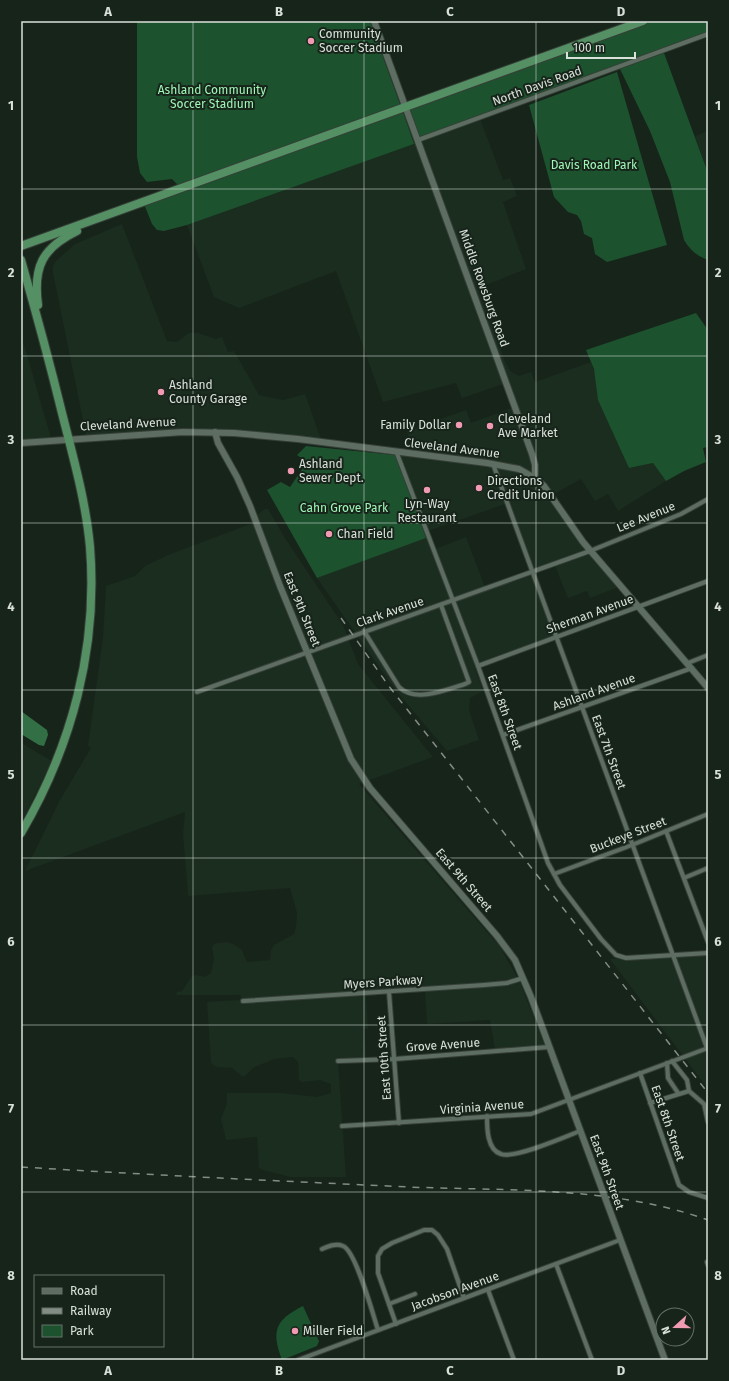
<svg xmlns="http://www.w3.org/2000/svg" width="729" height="1381" viewBox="0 0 729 1381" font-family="'Fira Sans',sans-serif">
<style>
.built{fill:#1b2d1f;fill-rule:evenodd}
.green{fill:#1c522e}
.water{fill:#336f45}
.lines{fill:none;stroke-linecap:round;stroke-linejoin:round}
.street-casing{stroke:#364038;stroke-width:6}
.secondary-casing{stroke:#364038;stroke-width:8}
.highway-casing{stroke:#364038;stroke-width:10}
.street{stroke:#5e6d61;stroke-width:4}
.secondary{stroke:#5e6d61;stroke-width:6}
.highway{stroke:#549064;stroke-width:8}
.rail{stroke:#838d85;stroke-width:1.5;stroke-dasharray:7 7;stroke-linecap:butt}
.grid{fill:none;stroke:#d9e1da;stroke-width:1;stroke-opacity:0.55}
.poi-dot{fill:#f19ab3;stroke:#17241a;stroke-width:1.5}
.labels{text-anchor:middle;stroke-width:4;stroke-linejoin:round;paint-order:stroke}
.poi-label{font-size:12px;fill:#d9e1da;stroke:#17241a;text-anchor:start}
.street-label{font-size:12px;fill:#d9e1da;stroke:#17241a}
.park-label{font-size:12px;fill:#9ff6b6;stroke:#17241a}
.neatline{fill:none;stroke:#d9e1da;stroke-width:1.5}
.grid-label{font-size:13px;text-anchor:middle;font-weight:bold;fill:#d9e1da}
</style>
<rect width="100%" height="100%" fill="#17241a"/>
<g class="built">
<path d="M479,116L503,180L510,178L517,196L503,202L526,269L479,288L501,344H499L504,359L510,371L519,376L531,372L535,382L591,362L629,468L653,463L666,481L618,511L608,494L595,501L581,479L554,494L575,527L624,585L590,598L587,591L568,598L554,563L533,571L557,637L475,668L483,691L470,698L469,710L479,740L447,751L396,691L317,578L425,538L395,455L394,449L413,451L406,428L434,429L432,422L466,410L471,423L511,408L503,384L462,398L456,383L383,402L336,271L239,308L214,297L187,225L414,144L413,141ZM508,503L532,571L485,587L466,537L435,549L428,531Z"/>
<polygon points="708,131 708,173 695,136"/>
<polygon points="122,224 167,341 177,342 189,333 198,333 216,339 222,337 228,352 234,351 259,395 283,400 305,394 321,439 173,430 86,435 53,273 53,266 56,261 75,244"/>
<polygon points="21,337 27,355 51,438 21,440"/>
<polygon points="265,509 268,509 285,538 343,625 358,664 433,757 359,784 500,947 520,982 545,1047 495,1049 490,1020 427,1024 425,992 366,996 368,1029 364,1029 366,1058 338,1060 346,1177 290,1177 263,1170 259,1168 257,1137 226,1140 221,1119 227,1103 227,1093 281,1093 317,1097 331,1093 331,1084 320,1080 302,1082 299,1080 298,1062 293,1057 274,1059 253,1068 245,1076 242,1076 232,1068 216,1067 211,1063 207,1002 239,1000 241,998 241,995 176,995 177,992 182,991 192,976 196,975 205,977 211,973 214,959 212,948 213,945 217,943 227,942 233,944 242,950 247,962 270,960 271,950 274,945 294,934 296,927 297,913 290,888 188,896 183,834 185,812 25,871 60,800 91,748 88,746 103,637 106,586 135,576 145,566 168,555 253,523 258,514"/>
<polygon points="21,743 52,761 21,823"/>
<polygon points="708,952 708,1089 610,959"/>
</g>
<g class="green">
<polygon points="137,21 370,21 401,107 181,188 172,179 147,182 140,173 137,157"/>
<polygon points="647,21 708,21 708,32 417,139 405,108"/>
<path d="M664,53L708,173V260C697,256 690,250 684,240L670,182L650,131L620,69Z"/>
<polygon points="617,72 667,245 607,262 595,254 592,238 584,234 581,221 577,215 568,212 554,197 529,105"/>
<polygon points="402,109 414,144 187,225 164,231 157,230 152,224 144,204"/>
<polygon points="696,313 708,330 708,447 703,448 706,462 684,471 666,481 653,463 629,468 598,400 594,369 586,350"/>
<polygon points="306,446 395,455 426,538 317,578 267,490 281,482 290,487 307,462 297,455"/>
<path d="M303,1306L319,1341L317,1346L282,1360C271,1331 275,1320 303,1306Z"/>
</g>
<polygon class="water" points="21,711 47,730 48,735 44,746 39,745 21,734"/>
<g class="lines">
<g class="street-casing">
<g id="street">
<polyline points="418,140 708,34"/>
<polyline points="396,451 478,666 548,863 560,885 601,939 616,955 626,958 708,953"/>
<polyline points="493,464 707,1048"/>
<path d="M364,631L399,687C415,703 446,690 465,684L469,682L441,605"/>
<polyline points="688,663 708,655"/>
<polyline points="478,666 708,581"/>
<polyline points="197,692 590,551 681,514 708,499"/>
<polyline points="503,735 692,668"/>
<polyline points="666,831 708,942"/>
<polyline points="554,874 632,845 708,814"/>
<polyline points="684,878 708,868"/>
<polyline points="389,992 399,1123"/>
<polyline points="243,1001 484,985 507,983 523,978"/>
<polyline points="338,1061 395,1059 549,1047"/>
<polyline points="672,1061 687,1080 689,1091 704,1104 708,1122"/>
<polyline points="667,1063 668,1078 678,1093"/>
<polyline points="640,1073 679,1185 689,1192 708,1198"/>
<polyline points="650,1103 689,1091"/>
<path d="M487,1116C487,1128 487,1150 501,1154C514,1159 565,1137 580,1131"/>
<polyline points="342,1126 531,1114 708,1048"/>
<path d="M322,1249C329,1246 336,1243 343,1246C356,1251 373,1315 378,1330"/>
<polyline points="707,1262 708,1265"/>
<polyline points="556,1264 592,1360"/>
<polyline points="488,1290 514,1360"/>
<polyline points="389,1304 415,1294"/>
<polyline points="396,1324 378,1273 378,1256 382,1249 392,1243 424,1230 432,1230 438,1235 447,1249 464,1298"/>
<polyline points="298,1360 620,1240"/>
</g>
</g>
<g class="secondary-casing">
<g id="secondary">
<polyline points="374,21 532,454 535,465 535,478"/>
<polyline points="215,432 218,443 237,477 250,506 280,586 351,759 370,788 497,936 515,960 531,997 665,1360"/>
<polyline points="21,443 183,432 234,433 298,439 487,463 519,469 535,478 544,486 583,542 708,688"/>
</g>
</g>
<g class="highway-casing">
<g id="highway">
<polyline points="21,246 643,21"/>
<path d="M21,260C36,312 50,364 63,417C74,460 86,503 90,547C98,648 72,746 21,833"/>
<path d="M38,305C33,267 42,248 77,231"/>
</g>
</g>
<use href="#street" class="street"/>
<use href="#secondary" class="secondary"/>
<use href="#highway" class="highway"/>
<g class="rail">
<polyline points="341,618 388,685 708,1093"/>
<path d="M21,1167C150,1175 280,1181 409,1187C509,1191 613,1186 708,1220"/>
</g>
</g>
<path class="grid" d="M193,21V1360M364,21V1360M536,21V1360M21,189H708M21,356H708M21,523H708M21,690H708M21,858H708M21,1025H708M21,1192H708"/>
<g class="poi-dot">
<circle cx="311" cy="41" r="4"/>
<circle cx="161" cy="392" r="4"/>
<circle cx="459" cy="425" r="4"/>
<circle cx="490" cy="426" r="4"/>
<circle cx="291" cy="471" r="4"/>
<circle cx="479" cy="488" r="4"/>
<circle cx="427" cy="490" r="4"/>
<circle cx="329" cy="534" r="4"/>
<circle cx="295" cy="1331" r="4"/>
</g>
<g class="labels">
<g class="poi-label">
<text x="319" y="38">Community<tspan x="319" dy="14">Soccer Stadium</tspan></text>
<text x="169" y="389">Ashland<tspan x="169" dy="14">County Garage</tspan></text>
<text x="498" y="423">Cleveland<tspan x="498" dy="14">Ave Market</tspan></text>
<text x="451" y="429" text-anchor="end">Family Dollar</text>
<text x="299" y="468">Ashland<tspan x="299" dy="14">Sewer Dept.</tspan></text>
<text x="487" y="485">Directions<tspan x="487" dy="14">Credit Union</tspan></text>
<text x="427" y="508" text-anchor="middle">Lyn-Way<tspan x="427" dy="14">Restaurant</tspan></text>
<text x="337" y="538">Chan Field</text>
<text x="303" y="1335">Miller Field</text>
</g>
<g class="street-label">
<text transform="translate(537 86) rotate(-20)" y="4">North Davis Road</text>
<text transform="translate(484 288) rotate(70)" y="4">Middle Rowsburg Road</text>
<text transform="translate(128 424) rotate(-3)" y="4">Cleveland Avenue</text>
<text transform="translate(452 448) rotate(7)" y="4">Cleveland Avenue</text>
<text transform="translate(646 517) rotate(-22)" y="4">Lee Avenue</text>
<text transform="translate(302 609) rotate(68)" y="4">East 9th Street</text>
<text transform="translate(390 612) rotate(-19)" y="4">Clark Avenue</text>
<text transform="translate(590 614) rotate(-20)" y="4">Sherman Avenue</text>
<text transform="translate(594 692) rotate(-20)" y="4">Ashland Avenue</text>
<text transform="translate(505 712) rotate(70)" y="4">East 8th Street</text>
<text transform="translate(609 752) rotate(70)" y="4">East 7th Street</text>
<text transform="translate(628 835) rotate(-21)" y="4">Buckeye Street</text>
<text transform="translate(464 880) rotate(49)" y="4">East 9th Street</text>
<text transform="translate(383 982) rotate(-4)" y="4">Myers Parkway</text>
<text transform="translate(443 1045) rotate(-4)" y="4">Grove Avenue</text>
<text transform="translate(384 1058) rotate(-94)" y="4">East 10th Street</text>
<text transform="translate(482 1107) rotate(-4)" y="4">Virginia Avenue</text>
<text transform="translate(668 1123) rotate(71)" y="4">East 8th Street</text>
<text transform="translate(607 1172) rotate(70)" y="4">East 9th Street</text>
<text transform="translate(455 1291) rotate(-20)" y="4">Jacobson Avenue</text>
</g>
<g class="park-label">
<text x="212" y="94">Ashland Community<tspan x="212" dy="14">Soccer Stadium</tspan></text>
<text x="594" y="169">Davis Road Park</text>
<text x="344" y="512">Cahn Grove Park</text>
</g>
</g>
<rect width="729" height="1381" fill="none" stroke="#17241a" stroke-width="44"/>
<rect x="34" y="1275" width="130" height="72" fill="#17241a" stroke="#657067"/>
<rect x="42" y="1288" width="20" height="6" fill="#5e6d61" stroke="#657067"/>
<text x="70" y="1295" font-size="12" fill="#d9e1da">Road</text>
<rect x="42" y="1308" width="20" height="6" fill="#838d85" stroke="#657067"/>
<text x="70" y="1315" font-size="12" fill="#d9e1da">Railway</text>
<rect x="42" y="1325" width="20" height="12" fill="#1c522e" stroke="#657067"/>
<text x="70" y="1335" font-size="12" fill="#d9e1da">Park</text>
<g transform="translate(675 1327) rotate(249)"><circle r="19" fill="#17241a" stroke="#657067"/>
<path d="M0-3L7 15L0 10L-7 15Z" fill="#f19ab3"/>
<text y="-6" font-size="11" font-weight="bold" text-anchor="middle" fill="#d9e1da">N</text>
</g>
<path d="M567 52v6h68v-6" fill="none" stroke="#d9e1da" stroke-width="2"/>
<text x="573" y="52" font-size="12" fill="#d9e1da" stroke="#17241a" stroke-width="3" paint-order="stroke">100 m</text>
<rect x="22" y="22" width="685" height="1337" class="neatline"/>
<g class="grid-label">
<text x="108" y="16">A</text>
<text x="279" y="16">B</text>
<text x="450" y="16">C</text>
<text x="621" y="16">D</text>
<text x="11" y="110">1</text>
<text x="718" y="110">1</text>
<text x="11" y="277">2</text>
<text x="718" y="277">2</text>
<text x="11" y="444">3</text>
<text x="718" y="444">3</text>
<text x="11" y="611">4</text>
<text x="718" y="611">4</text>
<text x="11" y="779">5</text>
<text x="718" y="779">5</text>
<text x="11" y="946">6</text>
<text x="718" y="946">6</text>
<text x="11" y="1113">7</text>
<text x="718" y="1113">7</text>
<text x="11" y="1280">8</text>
<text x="718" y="1280">8</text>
<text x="108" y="1375">A</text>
<text x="279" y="1375">B</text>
<text x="450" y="1375">C</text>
<text x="621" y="1375">D</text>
</g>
</svg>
